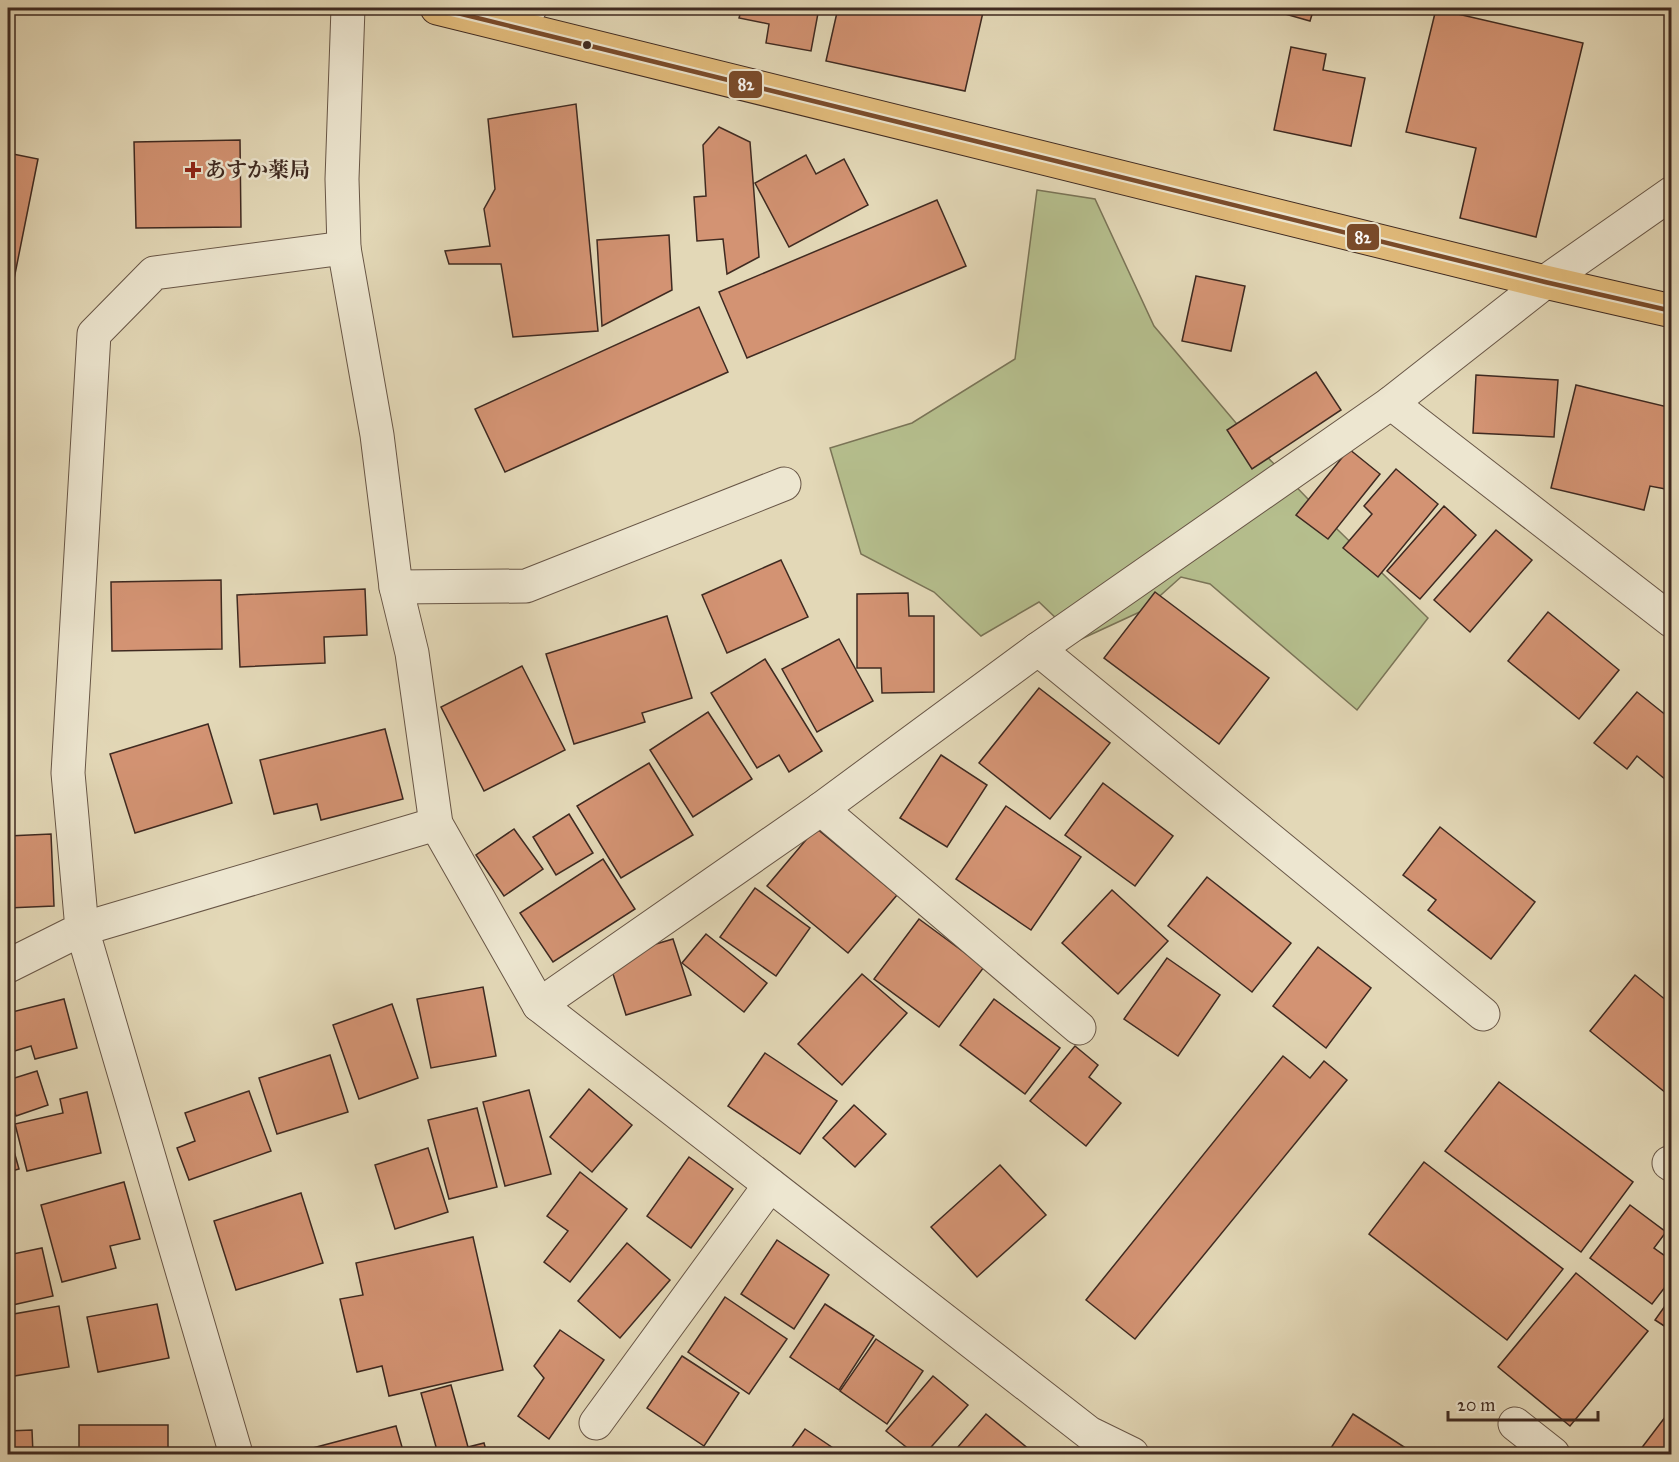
<svg xmlns="http://www.w3.org/2000/svg" width="1679" height="1462" viewBox="0 0 1679 1462" font-family="'IM FELL Great Primer','Noto Serif JP',serif">
<style>
.green{fill:#b5be8d;stroke:#7a7457;stroke-width:1.5}
.building{fill:#d39373;stroke:#3f2a21;stroke-width:1.5}
.lines{fill:none;stroke-linecap:round;stroke-linejoin:round}
.minor-casing{stroke:#685646;stroke-width:35}
.major-casing{stroke:#3f2a21;stroke-width:35}
.minor{stroke:#ede6d0;stroke-width:33}
.major{stroke:#e2bc7c;stroke-width:33}
.bus-1-casing{stroke:#ede6d0;stroke-width:9}
.bus-1{stroke:#7a4b2a;stroke-width:4.5}
.bus-dot{fill:#3f2a21;stroke:#ede6d0;stroke-width:2}
.poi-dot{fill:#8f2418;stroke:#ede6d0;stroke-width:2}
.labels{text-anchor:middle;stroke-width:5;stroke-linejoin:round;paint-order:stroke}
.poi-label{font-size:21px;font-weight:bold;fill:#3f2a21;stroke:#ede6d0;text-anchor:start}
.line-badge{stroke:#ede6d0;stroke-width:2}
.badge-label{font-size:16px;text-anchor:middle;font-weight:bold;fill:#fff}
</style>
<rect width="100%" height="100%" fill="#e3d8b7"/>
<filter id="stains"><feTurbulence type="fractalNoise" baseFrequency=".00333" numOctaves="4"/><feColorMatrix values="0 0 0 0 .2 0 0 0 0 .09 0 0 0 0 .02 0 0 0 .5 -.17"/></filter>
<radialGradient id="worn" r=".72"><stop offset=".6" stop-color="#630" stop-opacity="0"/><stop offset="1" stop-color="#630" stop-opacity=".3"/></radialGradient>
<polygon class="green" points="1037,190 1095,199 1154,326 1247,436 1338,530 1428,618 1357,710 1210,584 1181,577 1144,610 1079,640 1039,602 981,636 934,592 861,554 830,448 912,423 1015,359"/>
<g class="building">
<polygon points="742,8 819,8 811,51 766,43 769,24 739,18"/>
<polygon points="838,8 984,8 965,91 826,61"/>
<polygon points="1268,8 1314,8 1310,21 1267,9"/>
<polygon points="1436,9 1583,43 1536,237 1460,218 1476,148 1406,132"/>
<polygon points="1291,47 1326,54 1323,70 1365,78 1351,146 1274,130"/>
<polygon points="576,104 598,331 513,337 501,264 449,264 445,251 490,246 484,209 495,189 488,119"/>
<polygon points="719,127 750,142 759,257 727,274 723,239 697,241 694,197 706,196 703,145"/>
<polygon points="240,140 241,227 136,228 134,142"/>
<polygon points="8,153 38,159 8,309"/>
<polygon points="806,155 816,174 844,159 868,205 789,247 755,183"/>
<polygon points="937,200 966,266 747,358 719,292"/>
<polygon points="669,235 672,290 602,326 597,240"/>
<polygon points="1196,276 1245,286 1231,351 1182,341"/>
<polygon points="699,307 728,372 505,472 475,409"/>
<polygon points="1316,372 1341,410 1252,469 1227,430"/>
<polygon points="1476,375 1558,380 1554,437 1473,433"/>
<polygon points="1576,385 1672,408 1671,490 1650,486 1644,510 1551,488"/>
<polygon points="1349,449 1380,474 1328,539 1296,515"/>
<polygon points="1396,469 1438,504 1378,577 1343,548 1372,514 1364,506"/>
<polygon points="1444,506 1476,535 1420,599 1387,571"/>
<polygon points="1496,530 1532,560 1470,632 1434,600"/>
<polygon points="781,560 808,617 727,653 702,595"/>
<polygon points="221,580 222,649 112,651 111,582"/>
<polygon points="365,589 367,635 324,637 325,663 240,667 237,595"/>
<polygon points="1155,592 1269,678 1219,744 1104,658"/>
<polygon points="908,593 909,616 934,616 934,692 882,693 881,668 857,668 857,594"/>
<polygon points="1548,612 1619,670 1579,719 1508,661"/>
<polygon points="667,616 692,698 642,713 645,722 574,744 546,654"/>
<polygon points="839,639 873,701 817,732 782,669"/>
<polygon points="765,659 822,751 789,772 779,755 757,768 711,693"/>
<polygon points="522,666 565,750 484,791 441,707"/>
<polygon points="1039,688 1110,743 1050,819 979,763"/>
<polygon points="1637,692 1672,720 1672,785 1637,756 1627,769 1594,743"/>
<polygon points="708,712 752,779 693,817 650,750"/>
<polygon points="208,724 232,803 135,833 110,754"/>
<polygon points="385,729 403,799 321,820 317,804 274,814 260,760"/>
<polygon points="941,755 987,785 947,847 900,818"/>
<polygon points="649,763 693,835 621,878 577,806"/>
<polygon points="1103,783 1173,836 1135,886 1065,835"/>
<polygon points="1006,806 1081,857 1031,930 956,879"/>
<polygon points="569,814 593,853 556,875 533,837"/>
<polygon points="1440,827 1535,902 1491,959 1428,910 1436,900 1403,875"/>
<polygon points="816,828 897,895 848,953 767,886"/>
<polygon points="514,829 543,869 504,896 476,855"/>
<polygon points="51,834 54,906 8,908 8,836"/>
<polygon points="603,859 635,909 553,962 520,913"/>
<polygon points="1207,877 1291,943 1252,992 1168,926"/>
<polygon points="755,888 810,928 776,976 720,937"/>
<polygon points="1112,890 1168,941 1118,994 1062,943"/>
<polygon points="919,919 984,967 939,1027 874,979"/>
<polygon points="706,934 767,983 744,1012 682,963"/>
<polygon points="673,939 691,995 626,1015 608,958"/>
<polygon points="1318,947 1371,988 1326,1048 1273,1006"/>
<polygon points="1167,958 1220,995 1178,1056 1124,1019"/>
<polygon points="862,974 907,1013 842,1085 798,1044"/>
<polygon points="1635,975 1672,1005 1672,1098 1590,1031"/>
<polygon points="483,987 496,1056 431,1068 417,999"/>
<polygon points="64,999 77,1048 35,1059 31,1046 8,1053 8,1013"/>
<polygon points="994,999 1060,1048 1025,1094 960,1045"/>
<polygon points="392,1004 418,1078 359,1099 333,1025"/>
<polygon points="1075,1046 1098,1065 1089,1077 1121,1103 1086,1146 1030,1101"/>
<polygon points="765,1053 837,1101 800,1154 728,1106"/>
<polygon points="330,1055 348,1112 277,1134 259,1078"/>
<polygon points="1283,1056 1310,1078 1324,1061 1347,1080 1135,1339 1086,1300"/>
<polygon points="37,1071 48,1105 16,1116 8,1090 8,1080"/>
<polygon points="1499,1082 1633,1182 1581,1252 1445,1151"/>
<polygon points="589,1089 632,1125 592,1172 550,1137"/>
<polygon points="529,1090 551,1174 505,1186 483,1102"/>
<polygon points="249,1091 271,1151 189,1180 177,1148 195,1141 185,1113"/>
<polygon points="87,1092 101,1153 27,1171 15,1124 63,1113 60,1099"/>
<polygon points="854,1105 886,1134 855,1167 823,1138"/>
<polygon points="477,1108 497,1187 449,1199 428,1120"/>
<polygon points="8,1130 19,1169 8,1172"/>
<polygon points="428,1148 448,1212 395,1229 375,1165"/>
<polygon points="689,1157 733,1189 691,1248 647,1216"/>
<polygon points="1424,1162 1563,1269 1507,1340 1369,1234"/>
<polygon points="1000,1165 1046,1215 977,1277 931,1227"/>
<polygon points="580,1172 627,1209 570,1282 544,1262 568,1231 547,1216"/>
<polygon points="124,1182 140,1239 110,1246 116,1268 62,1282 41,1205"/>
<polygon points="301,1193 323,1263 236,1290 214,1221"/>
<polygon points="1630,1205 1666,1232 1654,1248 1672,1261 1672,1278 1652,1304 1590,1258"/>
<polygon points="473,1237 503,1370 389,1396 382,1366 357,1372 340,1299 363,1295 356,1263"/>
<polygon points="777,1240 829,1275 794,1329 741,1294"/>
<polygon points="627,1243 670,1280 620,1338 578,1301"/>
<polygon points="42,1248 53,1296 8,1306 8,1255"/>
<polygon points="1576,1273 1648,1331 1570,1426 1498,1367"/>
<polygon points="1672,1296 1672,1331 1655,1320"/>
<polygon points="725,1297 787,1339 749,1394 688,1352"/>
<polygon points="157,1304 169,1358 98,1372 87,1317"/>
<polygon points="825,1304 874,1336 839,1390 790,1357"/>
<polygon points="59,1306 69,1367 8,1377 8,1315"/>
<polygon points="560,1330 604,1360 549,1439 518,1416 544,1378 534,1366"/>
<polygon points="876,1339 923,1371 887,1424 840,1391"/>
<polygon points="682,1356 739,1393 704,1446 647,1408"/>
<polygon points="933,1376 968,1405 925,1454 915,1454 886,1431"/>
<polygon points="451,1385 468,1447 484,1443 487,1454 438,1454 421,1393"/>
<polygon points="1672,1408 1672,1454 1637,1454"/>
<polygon points="986,1414 1030,1450 1026,1454 952,1454"/>
<polygon points="1353,1414 1415,1454 1327,1454"/>
<rect x="79" y="1425" width="89" height="29"/>
<polygon points="396,1426 404,1454 290,1454"/>
<polygon points="805,1429 842,1454 787,1454"/>
<polygon points="32,1430 33,1454 8,1454 8,1431"/>
</g>
<g class="lines">
<g class="minor-casing">
<g id="minor">
<polyline points="348,8 342,179 344,248 377,435 396,587 412,653 436,824 539,1005 1089,1433 1132,1454"/>
<polyline points="501,23 530,8"/>
<polyline points="1391,403 1672,621"/>
<polyline points="396,587 526,586 784,484"/>
<polyline points="1038,649 1391,403 1545,282 1672,193"/>
<polyline points="821,809 1079,1028"/>
<polyline points="8,966 82,929 68,773 94,334 154,273 344,248"/>
<polyline points="539,1005 821,809 1038,649 1483,1014"/>
<polyline points="1669,1163 1672,1165"/>
<polyline points="596,1423 770,1185"/>
<polyline points="1515,1424 1553,1454"/>
<polyline points="236,1454 82,929 436,824"/>
</g>
</g>
<g class="major-casing">
<polyline id="major" points="437,8 1545,282 1672,311"/>
</g>
<use href="#minor" class="minor"/>
<use href="#major" class="major"/>
<g class="bus-1-casing">
<polyline id="bus-1" points="437,8 1545,282 1672,311"/>
</g>
<use href="#bus-1" class="bus-1"/>
</g>
<circle class="bus-dot" cx="587" cy="45" r="5"/>
<path class="poi-dot" d="M190 161h6v6h6v6h-6v6h-6v-6h-6v-6h6z"/>
<g class="labels">
<g class="poi-label">
<text x="205" y="177">あすか薬局</text>
</g>
</g>
<g class="line-badge">
<rect x="728" y="70" width="35" height="29" rx="6" fill="#7a4b2a"/>
<rect x="1346" y="223" width="34" height="28" rx="6" fill="#7a4b2a"/>
</g>
<g class="badge-label">
<text x="746" y="90">82</text>
<text x="1363" y="243">82</text>
</g>
<rect width="1679" height="1462" fill="none" stroke="#e3d8b7" stroke-width="30"/>
<rect x="9" y="9" width="1661" height="1444" fill="none" stroke="#3f2a21" stroke-width="3"/>
<rect x="15" y="15" width="1649" height="1432" fill="none" stroke="#3f2a21" stroke-width="1.5"/>
<path d="M1448 1411v9h150v-9" fill="none" stroke="#3f2a21" stroke-width="3"/>
<text x="1457" y="1411" font-size="18" fill="#3f2a21" stroke="#ede6d0" stroke-width="4.5" paint-order="stroke">20 m</text>
<rect width="100%" height="100%" filter="url(#stains)"/>
<rect width="100%" height="100%" fill="url(#worn)"/>
</svg>
